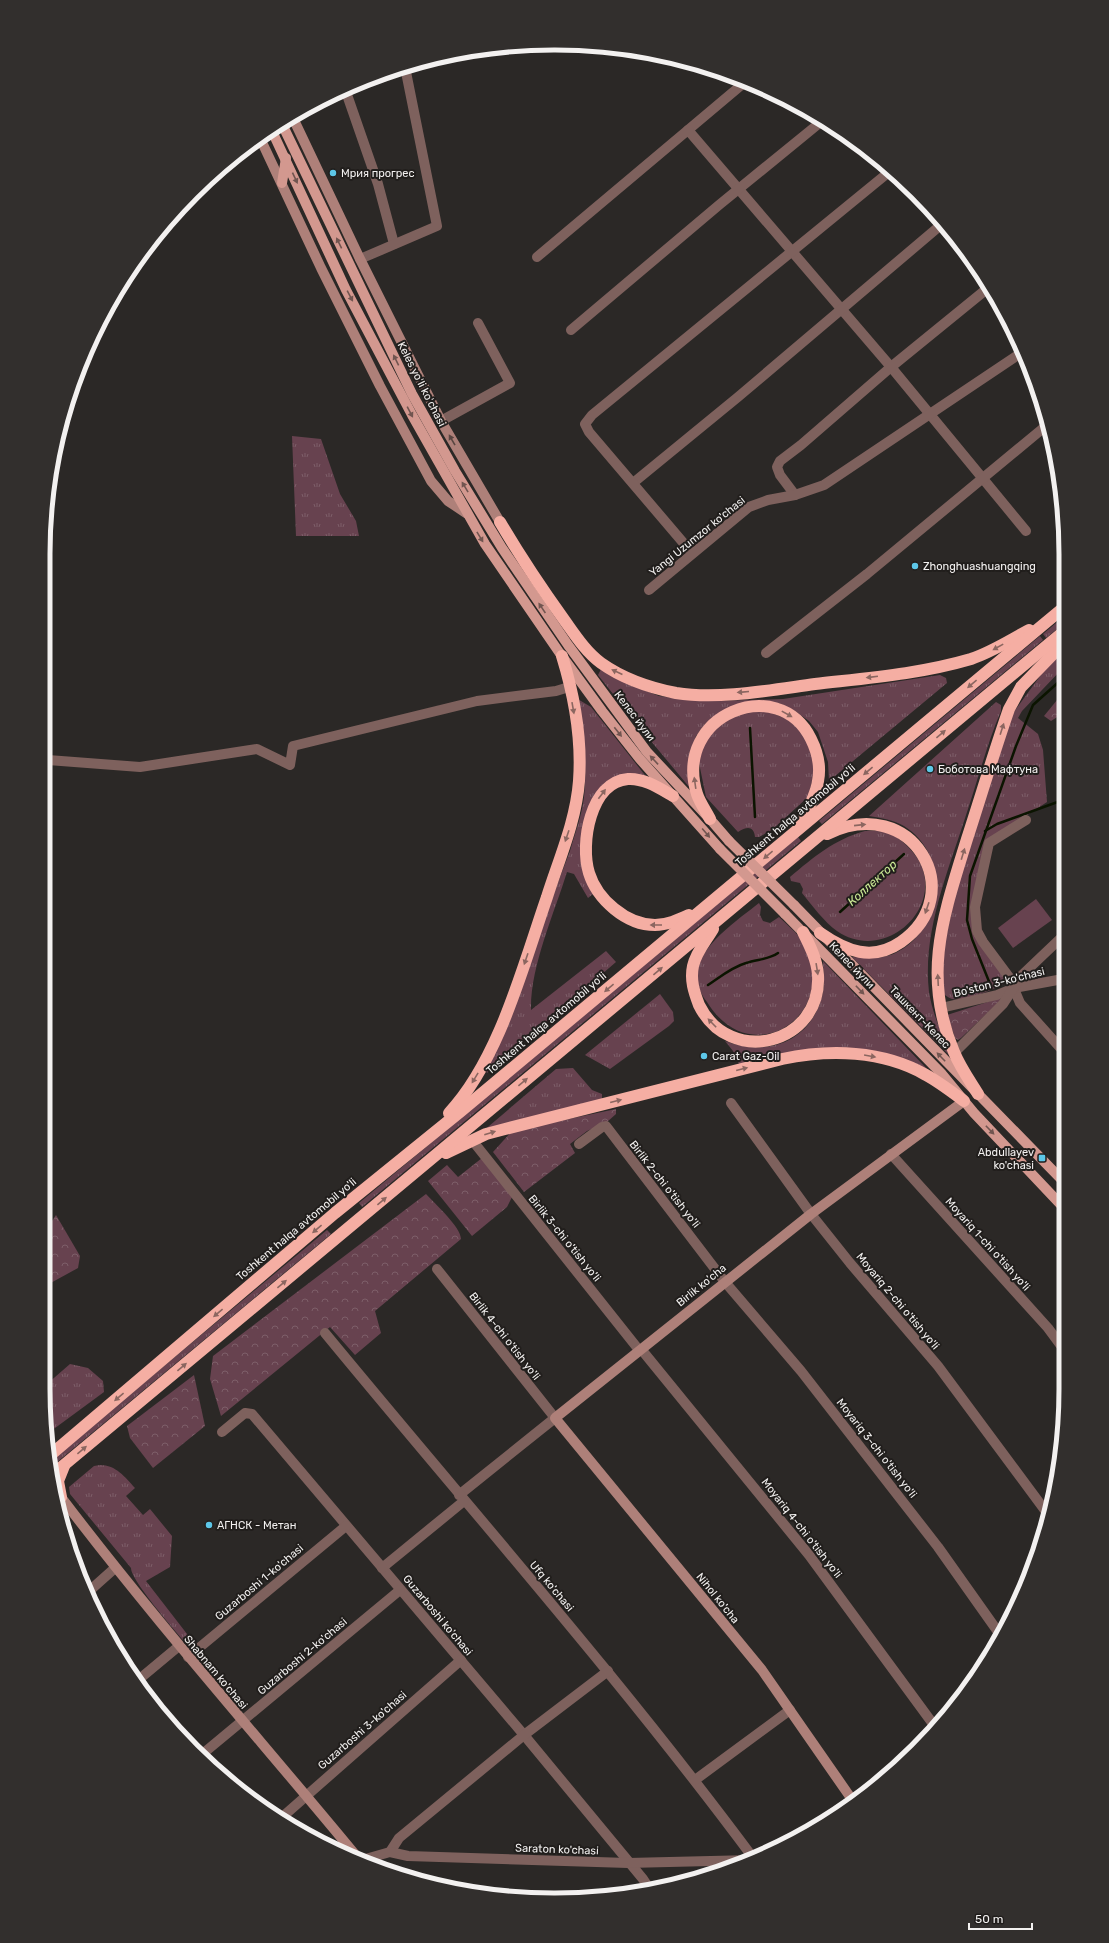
<svg xmlns="http://www.w3.org/2000/svg" width="1109" height="1943" viewBox="0 0 1109 1943" font-family="Rubik,sans-serif">
<style>
.grass{fill:url(#grass-tufts)}
.forest{fill:url(#forest-crowns)}
.garden{fill:#67424f}
.lines{fill:none;stroke-linecap:round;stroke-linejoin:round}
.stream{stroke:#0b1400;stroke-width:2.5}
.street{stroke:#7e615d;stroke-width:10}
.secondary{stroke:#ae8079;stroke-width:10}
.primary{stroke:#d3988f;stroke-width:10}
.highway{stroke:#f5aea3;stroke-width:12}
.primary-bridge{stroke:#d3988f;stroke-width:10}
.oneway{fill:#715550}
.oneway2{fill:#594541}
.oneway3{fill:#8b6660}
.poi-dot{fill:#5dc7e8;stroke:#211e1c;stroke-width:1.5}
.labels{text-anchor:middle;stroke-width:4;stroke-linejoin:round;paint-order:stroke}
.poi-label{font-size:11px;fill:#f3f1f0;stroke:#211e1c;text-anchor:start}
.street-label{font-size:11px;fill:#f3f1f0;stroke:#211e1c}
.water-label{font-size:12px;font-style:italic;fill:#cdec96;stroke:#211e1c}
.rim{fill:none;stroke:#f3f1f0;stroke-width:5}
</style>
<defs>
<pattern id="grass-tufts" width="24" height="20" patternUnits="userSpaceOnUse"><rect width="24" height="20" fill="#67424f"/><path d="M3 7l-1-3M5 7V3M7 7l1-3M15 17l-1-3M17 17v-4M19 17l1-3" fill="none" stroke="#7d5e69"/></pattern>
<pattern id="forest-crowns" width="20" height="18" patternUnits="userSpaceOnUse"><rect width="20" height="18" fill="#67424f"/><path d="M2 6a3 3 0 1 1 6 0M12 15a3 3 0 1 1 6 0" fill="none" stroke="#7d5e69"/></pattern>
</defs>
<rect width="100%" height="100%" fill="#2b2826"/>
<g class="grass">
<polygon points="292,436 321,439 340,494 356,521 359,536 296,536"/>
<polygon points="1062,618 1062,625 1046,638 1043,634"/>
<polygon points="1040,636 1043,640 822,824 819,821"/>
<path d="M1057,658L1062,669L1022,711L1018,718L1038,734L1043,750L1047,802L988,841L971,911L1007,982C995,989 965,1002 952,999C949,998 945,995 943,994L941,961L957,886L1013,713L1043,672Z"/>
<polygon points="601,669 636,687 659,696 687,700 716,701 783,699 940,675 946,678 947,683 829,781 828,762 818,732 809,721 795,711 779,703 726,709 705,724 696,736 689,757 690,788 640,728 598,675"/>
<path d="M576,698L591,707L648,779C614,775 606,772 590,806L593,894L588,898L574,874L567,872C554,914 530,967 531,1010L606,951L616,962L487,1073L486,1071L570,851C575,833 582,815 584,797C588,763 581,731 576,698Z"/>
<path d="M996,702L1001,705V711C987,744 978,779 967,812C949,869 922,931 929,992C933,1016 943,1038 954,1060L852,957C868,958 884,960 899,951C945,925 950,855 904,826C894,820 881,818 869,816Z"/>
<path d="M751,711L769,712L787,719L801,731L811,747L815,766L809,796L773,829L759,837H755C754,826 747,826 738,832L706,797L698,758L709,733L732,717Z"/>
<path d="M865,831C886,830 896,834 910,849C956,897 889,967 837,931C825,923 811,904 802,893L803,889L800,883L791,881L790,877C814,857 833,840 865,831Z"/>
<polygon points="798,837 801,841 362,1207 359,1203"/>
<path d="M759,903L761,907L760,915L763,921L770,923L779,917C786,924 794,930 800,938C847,1010 753,1077 707,1002C703,997 699,990 698,983C689,952 738,920 759,903Z"/>
<path d="M823,961L929,1071L878,1053L740,1066L733,1051L725,1041C768,1058 813,1041 823,992C825,982 823,971 823,961Z"/>
<polygon points="660,994 673,1012 674,1021 669,1026 610,1069 585,1055"/>
<polygon points="573,1068 592,1090 602,1094 602,1100 482,1132 556,1069"/>
<polygon points="327,1230 331,1234 50,1468 49,1462"/>
<polygon points="70,1364 88,1368 103,1381 104,1392 51,1431 47,1424 47,1384"/>
<path d="M100,1465C116,1465 125,1477 135,1488L126,1496L143,1515L150,1509L172,1536L170,1567L146,1581L194,1643L189,1647C178,1634 131,1581 131,1568L70,1494L69,1487L94,1466Z"/>
</g>
<g class="forest">
<polygon points="1062,694 1062,714 1051,721 1044,716"/>
<polygon points="1000,998 1001,1000 961,1038 958,1040 955,1038 947,1015"/>
<polygon points="616,1109 616,1114 607,1122 587,1131 570,1144 575,1153 524,1192 493,1152 512,1131"/>
<polygon points="482,1158 512,1197 507,1207 472,1236 428,1181 447,1165 458,1177"/>
<path d="M426,1194C435,1204 461,1227 461,1239L375,1311L381,1333L355,1355L330,1327L221,1416L210,1379L213,1356Z"/>
<polygon points="56,1215 80,1256 78,1268 47,1285 47,1229"/>
<polygon points="194,1375 205,1426 153,1468 130,1438 127,1426"/>
</g>
<polygon class="garden" points="1036,899 1052,920 1013,948 998,928"/>
<g class="lines">
<g class="stream">
<polyline points="750,728 755,817"/>
<polyline points="985,831 997,824 1063,800"/>
<polyline points="840,912 904,854"/>
<polyline points="990,984 972,939 967,920 970,876 1016,746 1033,705 1062,679"/>
<path d="M708,985C720,977 732,967 746,963C757,959 768,960 778,953"/>
</g>
<g class="street">
<polyline points="345,89 378,184 394,244"/>
<polyline points="688,130 745,82"/>
<polyline points="537,257 688,130 891,367 1026,531"/>
<polyline points="360,259 437,226 405,67"/>
<polyline points="571,330 719,205 822,121"/>
<polyline points="441,421 510,383 478,323"/>
<polyline points="633,483 738,397 942,224"/>
<polyline points="795,495 780,475 777,467 780,461 801,445 891,367 988,288"/>
<polyline points="692,553 589,432 585,424 592,415 889,172"/>
<polyline points="649,590 749,507 768,500 795,495 824,485 1021,353"/>
<polyline points="766,653 867,574 1047,425"/>
<polyline points="48,760 140,767 257,749 290,765 293,746 477,701 556,691 569,687"/>
<polyline points="1026,820 989,843 975,907 977,931 983,942 1009,977 1020,1003 1064,1052"/>
<polyline points="941,1008 997,995 1014,988 1063,979"/>
<polyline points="954,1053 1003,1004 1022,975 1063,936"/>
<polyline points="731,1103 811,1214 850,1263 938,1366 1047,1513"/>
<polyline points="472,1140 639,1350"/>
<polyline points="579,1144 602,1127 606,1126 725,1282 801,1371 938,1547 1001,1636"/>
<polyline points="891,1154 1048,1328 1065,1351"/>
<polyline points="437,1269 555,1418 459,1495"/>
<path d="M325,1333C469,1508 619,1677 754,1859"/>
<polyline points="641,1349 809,1555 936,1728"/>
<polyline points="222,1432 245,1413 252,1414 524,1735 643,1879 651,1891"/>
<polyline points="382,1568 464,1501"/>
<polyline points="87,1593 115,1568"/>
<polyline points="188,1657 346,1526"/>
<polyline points="137,1681 179,1646"/>
<polyline points="200,1756 400,1590"/>
<polyline points="695,1780 790,1710"/>
<polyline points="280,1819 461,1660"/>
<polyline points="390,1852 399,1838 524,1735 608,1671"/>
<polyline points="362,1860 390,1852 408,1856 628,1863 752,1860"/>
</g>
<g class="secondary">
<polyline points="293,118 360,259 441,421 500,522"/>
<polyline points="260,138 321,268 380,386 431,481 448,501 466,513"/>
<path d="M61,1497C155,1621 259,1738 358,1858"/>
<polyline points="853,1801 762,1670 555,1418 811,1214 964,1101"/>
</g>
<g class="primary">
<polyline points="282,124 412,394 455,471 502,548 568,645 647,752 710,819 729,841"/>
<polyline points="272,131 346,290 412,415 485,544 559,652 602,711 639,758 720,849"/>
<polyline points="282,183 286,158"/>
<polyline points="794,905 1064,1182"/>
<polyline points="785,914 941,1073 974,1113 1064,1208"/>
</g>
<g class="highway">
<path d="M500,522C520,556 542,589 565,621C575,635 586,652 601,663C622,678 651,688 676,693C719,700 771,690 815,684C867,678 920,674 971,659C992,652 1010,640 1029,630"/>
<path d="M673,796C659,788 644,778 628,779C590,782 580,844 589,873C597,899 626,925 655,925C667,925 678,920 689,915"/>
<path d="M710,819C706,811 700,803 697,794C672,714 779,673 811,739C818,753 821,766 818,781C816,796 807,811 800,825"/>
<path d="M713,929C706,941 696,952 693,966C690,980 694,992 699,1005C730,1068 822,1044 818,975C817,960 810,946 803,932"/>
<path d="M820,933C846,951 872,962 901,942C970,894 913,792 827,834"/>
<path d="M978,1094C970,1081 960,1067 954,1052C921,975 944,914 967,839C981,796 994,752 1009,709L1021,687L1055,652L1062,642"/>
<path d="M449,1113C499,1060 523,966 547,897C559,859 576,821 579,781C582,740 574,695 562,656"/>
<path d="M446,1153L486,1134L505,1129L782,1059C829,1049 883,1050 926,1075C939,1082 952,1092 964,1101"/>
<polyline points="48,1457 335,1213 461,1111 1062,609"/>
<polyline points="52,1475 1062,633"/>
<polyline points="56,1494 61,1497 58,1481 64,1466"/>
</g>
<g class="primary-bridge">
<polyline points="729,841 794,905"/>
<polyline points="720,849 785,914"/>
</g>
</g>
<defs><path id="oneway-solid" d="M-6-.8H1V-3.2L6.5 0L1 3.2V.8H-6Z"/></defs>
<g class="oneway">
<use href="#oneway-solid" transform="translate(295 178) rotate(65)"/>
<use href="#oneway-solid" transform="translate(339 243) rotate(-116)"/>
<use href="#oneway-solid" transform="translate(350 296) rotate(62)"/>
<use href="#oneway-solid" transform="translate(396 360) rotate(-116)"/>
<use href="#oneway-solid" transform="translate(410 412) rotate(62)"/>
<use href="#oneway-solid" transform="translate(465 487) rotate(-121)"/>
<use href="#oneway-solid" transform="translate(480 537) rotate(59)"/>
<use href="#oneway-solid" transform="translate(542 608) rotate(-124)"/>
<use href="#oneway-solid" transform="translate(618 732) rotate(52)"/>
<use href="#oneway-solid" transform="translate(654 760) rotate(-133)"/>
<use href="#oneway-solid" transform="translate(706 833) rotate(50)"/>
<use href="#oneway-solid" transform="translate(860 990) rotate(46)"/>
<use href="#oneway-solid" transform="translate(941 1057) rotate(-134)"/>
<use href="#oneway-solid" transform="translate(990 1130) rotate(46)"/>
</g>
<use class="oneway2" href="#oneway-solid" transform="translate(452 440) rotate(-120)"/>
<g class="oneway3">
<use href="#oneway-solid" transform="translate(998 647) rotate(151)"/>
<use href="#oneway-solid" transform="translate(617 672) rotate(-155)"/>
<use href="#oneway-solid" transform="translate(872 677) rotate(173)"/>
<use href="#oneway-solid" transform="translate(972 684) rotate(140)"/>
<use href="#oneway-solid" transform="translate(743 692) rotate(175)"/>
<use href="#oneway-solid" transform="translate(573 708) rotate(80)"/>
<use href="#oneway-solid" transform="translate(787 714) rotate(29)"/>
<use href="#oneway-solid" transform="translate(1002 729) rotate(-72)"/>
<use href="#oneway-solid" transform="translate(941 734) rotate(-40)"/>
<use href="#oneway-solid" transform="translate(868 771) rotate(140)"/>
<use href="#oneway-solid" transform="translate(695 783) rotate(-98)"/>
<use href="#oneway-solid" transform="translate(602 794) rotate(-53)"/>
<use href="#oneway-solid" transform="translate(860 825) rotate(-6)"/>
<use href="#oneway-solid" transform="translate(567 836) rotate(109)"/>
<use href="#oneway-solid" transform="translate(963 854) rotate(-73)"/>
<use href="#oneway-solid" transform="translate(768 855) rotate(140)"/>
<use href="#oneway-solid" transform="translate(927 908) rotate(109)"/>
<use href="#oneway-solid" transform="translate(656 925) rotate(180)"/>
<use href="#oneway-solid" transform="translate(526 959) rotate(109)"/>
<use href="#oneway-solid" transform="translate(817 969) rotate(81)"/>
<use href="#oneway-solid" transform="translate(658 971) rotate(-40)"/>
<use href="#oneway-solid" transform="translate(938 980) rotate(-93)"/>
<use href="#oneway-solid" transform="translate(609 988) rotate(140)"/>
<use href="#oneway-solid" transform="translate(712 1023) rotate(-134)"/>
<use href="#oneway-solid" transform="translate(870 1056) rotate(10)"/>
<use href="#oneway-solid" transform="translate(742 1069) rotate(-14)"/>
<use href="#oneway-solid" transform="translate(475 1078) rotate(121)"/>
<use href="#oneway-solid" transform="translate(523 1082) rotate(-40)"/>
<use href="#oneway-solid" transform="translate(616 1101) rotate(-14)"/>
<use href="#oneway-solid" transform="translate(490 1133) rotate(-18)"/>
<use href="#oneway-solid" transform="translate(382 1201) rotate(-40)"/>
<use href="#oneway-solid" transform="translate(317 1229) rotate(140)"/>
<use href="#oneway-solid" transform="translate(282 1284) rotate(-40)"/>
<use href="#oneway-solid" transform="translate(218 1313) rotate(140)"/>
<use href="#oneway-solid" transform="translate(182 1367) rotate(-40)"/>
<use href="#oneway-solid" transform="translate(119 1397) rotate(140)"/>
<use href="#oneway-solid" transform="translate(82 1450) rotate(-40)"/>
</g>
<g class="poi-dot">
<circle cx="333" cy="173" r="4"/>
<circle cx="915" cy="566" r="4"/>
<circle cx="930" cy="769" r="4"/>
<circle cx="704" cy="1056" r="4"/>
<rect x="1038" y="1154" width="8" height="8" rx="2"/>
<circle cx="209" cy="1525" r="4"/>
</g>
<g class="labels">
<g class="poi-label">
<text x="341" y="177">Мрия прогрес</text>
<text x="923" y="570">Zhonghuashuangqing</text>
<text x="938" y="773">Боботова Мафтуна</text>
<text x="712" y="1060">Carat Gaz-Oil</text>
<text x="1034" y="1156" text-anchor="end">Abdullayev<tspan x="1034" dy="13">ko'chasi</tspan></text>
<text x="217" y="1529">АГНСК - Метан</text>
</g>
<g class="street-label">
<text transform="translate(422 384) rotate(63)" y="4">Keles yoʻli koʻchasi</text>
<text transform="translate(697 536) rotate(-39)" y="4">Yangi Uzumzor ko'chasi</text>
<text transform="translate(635 716) rotate(53)" y="4">Келес йули</text>
<text transform="translate(795 815) rotate(-40)" y="4">Toshkent halqa avtomobil yo'li</text>
<text transform="translate(852 965) rotate(46)" y="4">Келес йули</text>
<text transform="translate(999 982) rotate(-14)" y="4">Bo'ston 3-ko'chasi</text>
<text transform="translate(920 1017) rotate(46)" y="4">Ташкент-Келес</text>
<text transform="translate(546 1023) rotate(-40)" y="4">Toshkent halqa avtomobil yo'li</text>
<text transform="translate(665 1184) rotate(52)" y="4">Birlik 2-chi o'tish yo'li</text>
<text transform="translate(296 1229) rotate(-40)" y="4">Toshkent halqa avtomobil yo'li</text>
<text transform="translate(565 1238) rotate(51)" y="4">Birlik 3-chi o'tish yo'li</text>
<text transform="translate(988 1244) rotate(48)" y="4">Moyariq 1-chi o'tish yo'li</text>
<text transform="translate(701 1285) rotate(-39)" y="4">Birlik ko'cha</text>
<text transform="translate(898 1301) rotate(50)" y="4">Moyariq 2-chi o'tish yo'li</text>
<text transform="translate(505 1336) rotate(52)" y="4">Birlik 4-chi o'tish yo'li</text>
<text transform="translate(877 1448) rotate(52)" y="4">Moyariq 3-chi o'tish yo'li</text>
<text transform="translate(802 1528) rotate(52)" y="4">Moyariq 4-chi o'tish yo'li</text>
<text transform="translate(259 1582) rotate(-40)" y="4">Guzarboshi 1-ko'chasi</text>
<text transform="translate(552 1586) rotate(50)" y="4">Ufq ko'chasi</text>
<text transform="translate(718 1598) rotate(51)" y="4">Nihol ko'cha</text>
<text transform="translate(438 1615) rotate(50)" y="4">Guzarboshi ko'chasi</text>
<text transform="translate(302 1656) rotate(-40)" y="4">Guzarboshi 2-ko'chasi</text>
<text transform="translate(216 1672) rotate(50)" y="4">Shabnam ko'chasi</text>
<text transform="translate(362 1730) rotate(-41)" y="4">Guzarboshi 3-ko'chasi</text>
<text transform="translate(557 1849) rotate(2)" y="4">Saraton ko'chasi</text>
</g>
<g class="water-label">
<text transform="translate(872 883) rotate(-42)" y="4">Коллектор</text>
</g>
</g>
<path d="M0 0H1109V1943H0ZM554 50H555A504 504 0 0 1 1059 554V1389A504 504 0 0 1 555 1893H554A504 504 0 0 1 50 1389V554A504 504 0 0 1 554 50Z" fill="#322f2d" fill-rule="evenodd"/>
<path class="rim" d="M554 50H555A504 504 0 0 1 1059 554V1389A504 504 0 0 1 555 1893H554A504 504 0 0 1 50 1389V554A504 504 0 0 1 554 50Z"/>
<path d="M969 1923v6h63v-6" fill="none" stroke="#f3f1f0" stroke-width="2"/>
<text x="975" y="1923" font-size="12" fill="#f3f1f0" stroke="#211e1c" stroke-width="3" paint-order="stroke">50 m</text>
</svg>
